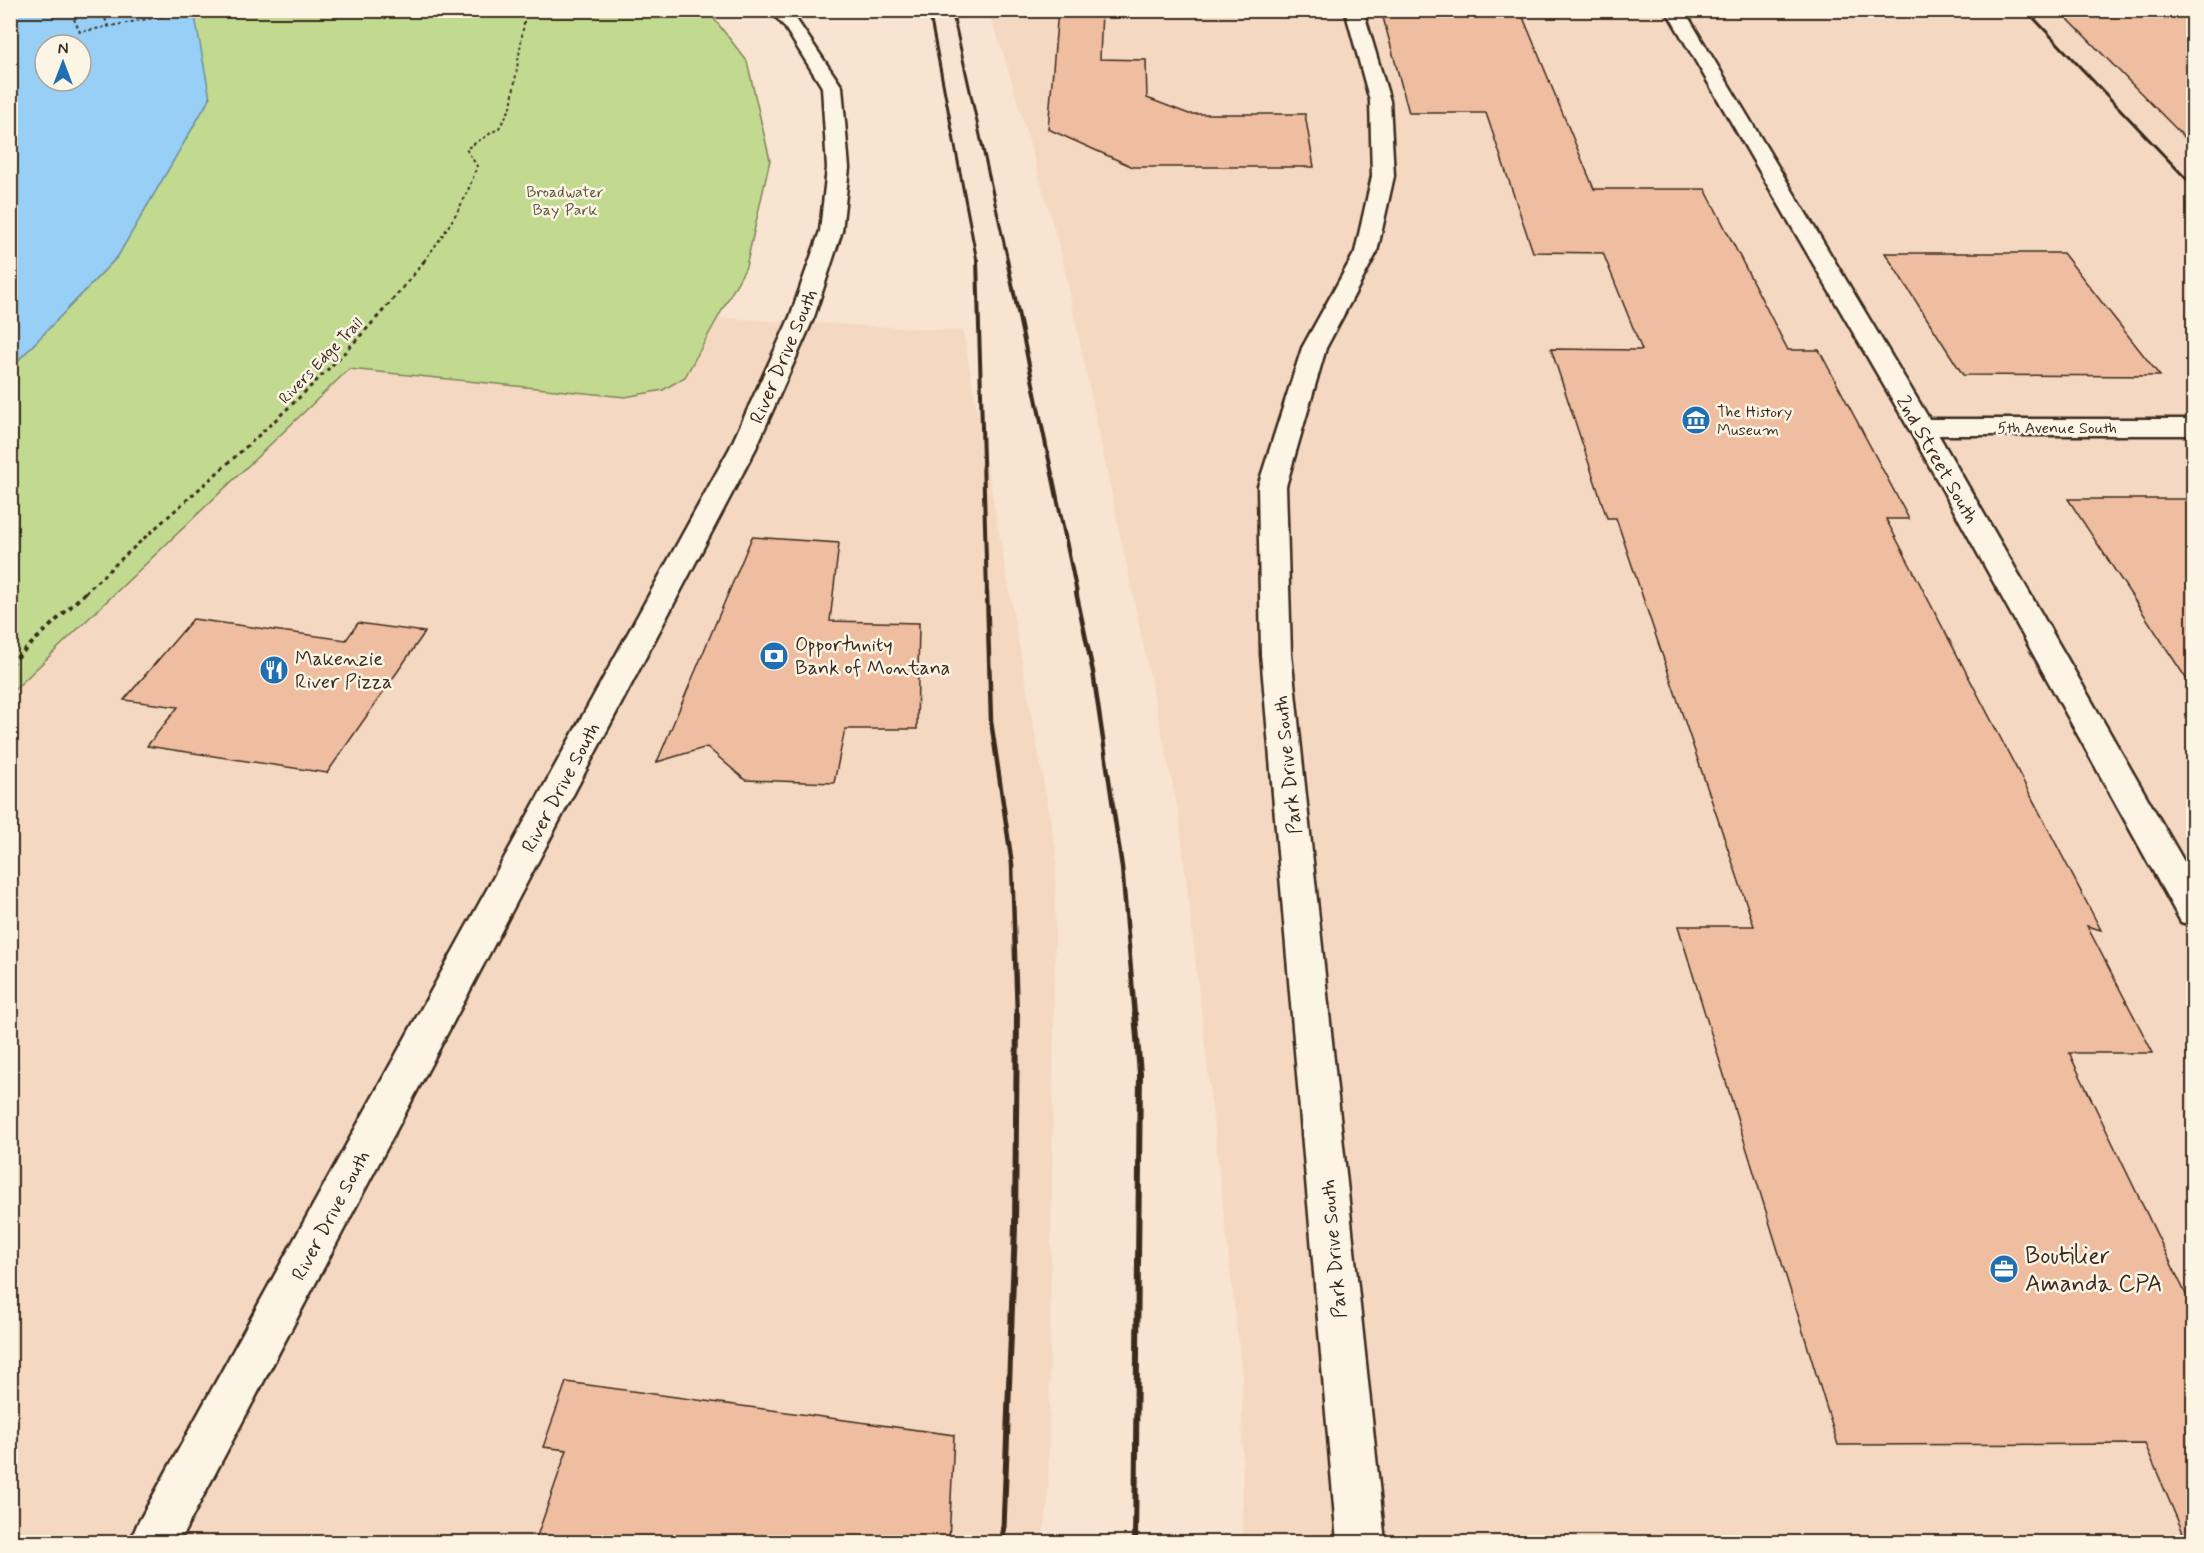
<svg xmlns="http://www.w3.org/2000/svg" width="2204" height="1553" viewBox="0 0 2204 1553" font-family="Mynerve,sans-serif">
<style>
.built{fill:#f5d8c1}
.green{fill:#c1da90;stroke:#7e8257;stroke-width:1.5}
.water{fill:#97cff6;stroke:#728da0;stroke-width:1.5;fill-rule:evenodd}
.building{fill:#efbd9f;stroke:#3b2a1e;stroke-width:1.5}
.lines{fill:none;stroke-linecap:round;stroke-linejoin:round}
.minor-casing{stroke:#3b2a1e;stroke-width:5}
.tertiary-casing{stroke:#3b2a1e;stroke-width:5}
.secondary-casing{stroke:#3b2a1e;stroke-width:5}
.path-far2{stroke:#3b2a1e;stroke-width:2;stroke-dasharray:3 3;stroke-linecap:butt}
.path-far1{stroke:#3b2a1e;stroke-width:3;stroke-dasharray:4 4;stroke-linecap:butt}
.path{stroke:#3b2a1e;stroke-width:4;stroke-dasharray:4.5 4.5;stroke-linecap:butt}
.minor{fill:#fcf5e5;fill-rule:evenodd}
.tertiary{fill:#fcf5e5;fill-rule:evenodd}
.secondary{fill:#fcf5e5;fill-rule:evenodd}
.rail-far3{stroke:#3b2a1e;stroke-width:3}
.rail-far2{stroke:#3b2a1e;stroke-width:4}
.rail-far1{stroke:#3b2a1e;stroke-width:4.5}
.rail{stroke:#3b2a1e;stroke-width:6}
.labels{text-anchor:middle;stroke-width:5;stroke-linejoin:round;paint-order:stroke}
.far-park-label{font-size:16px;fill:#5c563a;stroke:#fcf5e5}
.far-street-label{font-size:16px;fill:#3b2a1e;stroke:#fcf5e5}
.far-poi-label{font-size:16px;fill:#3b2a1e;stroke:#fcf5e5;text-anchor:start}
.street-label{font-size:20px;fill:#3b2a1e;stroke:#fcf5e5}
.poi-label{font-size:20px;fill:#3b2a1e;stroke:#fcf5e5;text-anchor:start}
.near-poi-label{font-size:24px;fill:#3b2a1e;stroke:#fcf5e5;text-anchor:start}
</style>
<rect width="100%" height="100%" fill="#f8e4d0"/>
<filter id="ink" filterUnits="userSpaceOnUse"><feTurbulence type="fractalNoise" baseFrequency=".0167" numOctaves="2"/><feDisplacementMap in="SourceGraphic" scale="12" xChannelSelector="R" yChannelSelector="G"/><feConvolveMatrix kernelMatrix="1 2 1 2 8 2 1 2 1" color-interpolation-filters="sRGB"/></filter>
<g filter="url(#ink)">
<g class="built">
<polygon points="988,11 2193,11 2193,1542 1243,1542 1242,1375 1179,815 1061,252 1004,55"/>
<polygon points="718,318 963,331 1056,852 1048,1505 1042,1542 11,1542 11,693 349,369 625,397 684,377"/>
</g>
<polygon class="green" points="194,11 708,11 747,61 770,160 746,267 685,377 663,390 625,397 349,369 11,693 11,368 118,256 194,16"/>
<path class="water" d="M11,10L194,11L210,98L118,256L11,368ZM45,45H81V81H45Z"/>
<g class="building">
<polygon points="1058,10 1102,10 1100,59 1146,60 1147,98 1189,114 1305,114 1314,167 1133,167 1048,129"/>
<polygon points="1381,10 1520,10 1594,189 1705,189 1788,350 1819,350 1909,519 1886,519 2101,930 2087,926 2153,1053 2069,1053 2193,1309 2193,1542 2187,1542 2145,1444 1838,1445 1678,926 1754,926 1616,518 1607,518 1551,349 1642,350 1603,253 1533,252 1486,113 1409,113"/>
<polygon points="2059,10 2193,10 2193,146"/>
<polygon points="1885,253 2063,253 2160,376 1963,375"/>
<polygon points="2068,499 2193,499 2193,689"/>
<polygon points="752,537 839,543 830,621 919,623 917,729 845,729 834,783 745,780 707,747 657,762"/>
<polygon points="193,619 346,640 358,623 425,632 327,773 147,746 178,707 124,700"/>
<polygon points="566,1382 954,1435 949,1542 535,1542 567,1450 543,1447"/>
</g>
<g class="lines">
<g class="minor-casing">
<g id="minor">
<polygon points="1345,10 1363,10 1390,101 1394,176 1377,252 1326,348 1286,486 1291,654 1385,1542 1337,1542 1261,654 1258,486 1302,348 1355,252 1372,176 1370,101"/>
<polygon points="1921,419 2194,419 2194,435 1921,435 1912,433 1908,427 1912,421"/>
</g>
</g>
<g class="tertiary-casing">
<polygon id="tertiary" points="1666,10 1684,10 1934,427 2194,879 2194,926 2181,922 1908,427"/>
</g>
<g class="secondary-casing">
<polygon id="secondary" points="770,10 790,10 842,87 849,168 842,231 814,317 756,448 179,1542 130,1542 137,1525 730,448 790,317 820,231 827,168 822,87 784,26"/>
</g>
<g class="path-far2">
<polyline points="130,10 133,22"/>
<polyline points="103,13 108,26"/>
<polyline points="74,19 80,32 194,10"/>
<path d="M424,261C446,232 466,202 477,166L466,149L499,128L511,107L526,10"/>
</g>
<path class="path-far1" d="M85,593C200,483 327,387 425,260"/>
<polyline class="path" points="10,664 86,592"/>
<use href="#minor" class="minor"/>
<use href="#tertiary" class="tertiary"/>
<use href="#secondary" class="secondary"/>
<g class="rail-far3">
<polyline points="929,10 977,261"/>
<polyline points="952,10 1008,261"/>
<polyline points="2026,10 2194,187"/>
</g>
<g class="rail-far2">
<polyline points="977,260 987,593"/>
<polyline points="1007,260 1077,593"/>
</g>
<g class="rail-far1">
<polyline points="987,592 991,721 1012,864 1017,1016"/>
<polyline points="1076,592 1093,672 1122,867 1135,1016"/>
</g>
<g class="rail">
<polyline points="1135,1014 1140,1074 1135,1542"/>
<polyline points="1003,1542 1015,1228 1017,1014"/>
</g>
</g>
</g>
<defs>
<g id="museum-disc" transform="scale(1.5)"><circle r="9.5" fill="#1f6fb2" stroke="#fcf5e5"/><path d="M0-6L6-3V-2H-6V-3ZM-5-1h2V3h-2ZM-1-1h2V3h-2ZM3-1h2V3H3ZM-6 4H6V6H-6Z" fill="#fff"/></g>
<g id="bank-disc" transform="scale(1.5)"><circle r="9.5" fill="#1f6fb2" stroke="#fcf5e5"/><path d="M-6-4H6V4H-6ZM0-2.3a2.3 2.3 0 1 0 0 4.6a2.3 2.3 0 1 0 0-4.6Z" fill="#fff"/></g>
<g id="restaurant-disc" transform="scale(1.5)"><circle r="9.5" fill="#1f6fb2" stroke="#fcf5e5"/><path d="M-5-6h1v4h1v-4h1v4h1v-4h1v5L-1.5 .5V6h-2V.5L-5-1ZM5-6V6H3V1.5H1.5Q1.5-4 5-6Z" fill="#fff"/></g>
<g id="office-disc" transform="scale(1.5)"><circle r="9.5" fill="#1f6fb2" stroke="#fcf5e5"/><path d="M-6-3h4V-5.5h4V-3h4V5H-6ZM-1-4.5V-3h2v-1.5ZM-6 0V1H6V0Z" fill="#fff"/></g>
</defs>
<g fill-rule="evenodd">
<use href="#museum-disc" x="1696" y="420"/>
<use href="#bank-disc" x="774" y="656"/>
<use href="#restaurant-disc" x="274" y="670"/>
<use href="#office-disc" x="2004" y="1269"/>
</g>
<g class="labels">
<g class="far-park-label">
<text x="565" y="197">Broadwater<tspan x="565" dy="18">Bay Park</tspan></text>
</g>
<g class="far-street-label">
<text transform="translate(320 360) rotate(-46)" y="6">Rivers Edge Trail</text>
<text x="2057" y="433">5th Avenue South</text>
</g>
<g class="far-poi-label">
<text x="1717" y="417">The History<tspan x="1717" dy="18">Museum</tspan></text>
</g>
<g class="street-label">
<text transform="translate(783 356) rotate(-67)" y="7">River Drive South</text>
<text transform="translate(1938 459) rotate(60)" y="7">2nd Street South</text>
<text transform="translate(1287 765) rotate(-96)" y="7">Park Drive South</text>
<text transform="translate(560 787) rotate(-62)" y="7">River Drive South</text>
<text transform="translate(330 1215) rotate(-62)" y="7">River Drive South</text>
<text transform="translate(1333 1249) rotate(-95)" y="7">Park Drive South</text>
</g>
<g class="poi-label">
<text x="795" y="651">Opportunity<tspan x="795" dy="23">Bank of Montana</tspan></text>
<text x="295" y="665">Makenzie<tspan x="295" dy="23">River Pizza</tspan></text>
</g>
<g class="near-poi-label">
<text x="2025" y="1263">Boutilier<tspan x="2025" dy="28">Amanda CPA</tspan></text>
</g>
</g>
<rect width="2204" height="1553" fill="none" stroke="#fcf5e5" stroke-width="36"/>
<rect x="18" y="18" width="2168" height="1517" fill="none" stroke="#3b2a1e" stroke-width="2" filter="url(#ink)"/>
<g transform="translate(63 63)"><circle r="28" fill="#fcf5e5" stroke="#afa495" stroke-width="1.5"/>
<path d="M0-4.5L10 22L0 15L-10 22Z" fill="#1f6fb2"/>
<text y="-9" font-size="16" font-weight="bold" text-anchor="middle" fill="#3b2a1e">N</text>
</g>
</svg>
